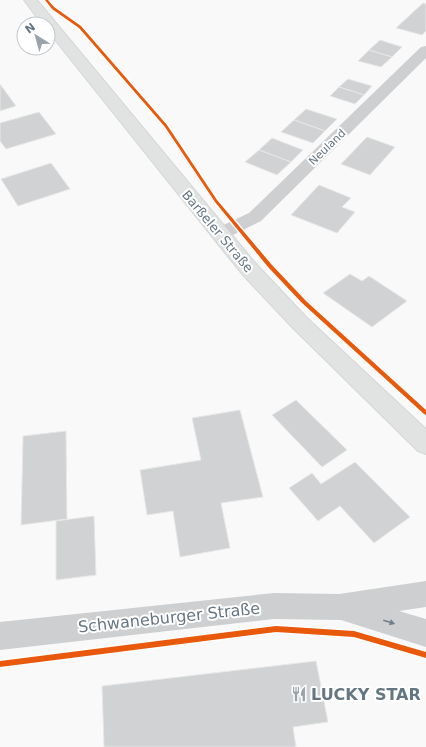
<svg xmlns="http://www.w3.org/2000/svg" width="426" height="747" viewBox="0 0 426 747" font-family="'DejaVu Sans',sans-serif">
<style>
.building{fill:#d0d2d3;stroke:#e8e8e8}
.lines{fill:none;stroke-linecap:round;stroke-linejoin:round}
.secondary-casing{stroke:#d5d6d7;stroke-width:2}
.minor{fill:#cecfd0;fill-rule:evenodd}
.tertiary{fill:#cecfd0;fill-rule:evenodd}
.secondary{fill:#e1e2e2;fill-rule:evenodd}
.cycleway-casing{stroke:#fff;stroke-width:3}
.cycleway{fill:#e8590c;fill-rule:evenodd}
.oneway{fill:#707f8b}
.labels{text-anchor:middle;stroke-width:4;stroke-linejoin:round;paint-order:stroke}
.far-street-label{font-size:11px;fill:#657683;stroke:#fff}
.street-label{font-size:13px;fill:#657683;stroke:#fff}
.near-street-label{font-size:16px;fill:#657683;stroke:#fff}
.near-poi-label{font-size:16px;font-weight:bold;fill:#657683;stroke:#fff;text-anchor:start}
</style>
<rect width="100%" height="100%" fill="#f9f9f9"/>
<g class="building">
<polygon points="423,3 426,4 426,31 422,35 396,28"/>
<polygon points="380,40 402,47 392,57 369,50"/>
<polygon points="369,50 392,57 381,67 358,61"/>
<polygon points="348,79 372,86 364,95 339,87"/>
<polygon points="0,84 16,106 0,111"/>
<polygon points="339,87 364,95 355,104 330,96"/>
<polygon points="306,109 337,119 325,131 294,120"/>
<polygon points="39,112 56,134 6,149 0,141 0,123"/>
<polygon points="294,120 325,131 313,143 281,132"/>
<polygon points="367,137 395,147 370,175 341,164"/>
<polygon points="272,138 303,150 291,162 259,150"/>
<polygon points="259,150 291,162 277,175 245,162"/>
<polygon points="51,163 70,189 18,206 1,179"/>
<polygon points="319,185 351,198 342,207 355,212 337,233 291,215"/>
<polygon points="350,274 362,281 369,276 407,301 372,327 323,293"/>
<polygon points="296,400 347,450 322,467 272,415"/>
<polygon points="240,410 263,497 221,503 230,548 180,557 173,511 147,515 140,470 201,460 192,418"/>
<polygon points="66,431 67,519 21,525 23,436"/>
<polygon points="355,462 410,517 374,543 340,506 318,521 289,488 312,473 321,484"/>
<polygon points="94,516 96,575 56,580 56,521"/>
<polygon points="316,661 328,722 293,727 296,747 104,747 102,686"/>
</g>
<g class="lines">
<g class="secondary-casing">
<polygon id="secondary" points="24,0 37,0 256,264 307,318 426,429 426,454 418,451 293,328 242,274 48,31 48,24 42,24"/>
</g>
<polygon class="minor" points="426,46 426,58 261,221 227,238 220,240 213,238 211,234 213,230 249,213 421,47"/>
<polygon class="tertiary" points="426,581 426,607 399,611 426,619 426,647 341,620 274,619 0,650 0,622 274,593 339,594"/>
<use href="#secondary" class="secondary"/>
<g class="cycleway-casing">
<g id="cycleway">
<polygon points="45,0 48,0 54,7 81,26 167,125 217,200 272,265 306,301 426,410 426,415 424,414 302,303 268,267 215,202 165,127 79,28 52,9"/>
<polygon points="276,626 354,631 426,652 426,658 354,637 276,632 0,667 0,661"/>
</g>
</g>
<use href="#cycleway" class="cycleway"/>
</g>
<defs><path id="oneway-solid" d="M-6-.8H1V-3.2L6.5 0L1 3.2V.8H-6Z"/></defs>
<use class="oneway" href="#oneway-solid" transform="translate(389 622) rotate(17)"/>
<defs>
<g id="restaurant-bare" transform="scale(1.2)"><path d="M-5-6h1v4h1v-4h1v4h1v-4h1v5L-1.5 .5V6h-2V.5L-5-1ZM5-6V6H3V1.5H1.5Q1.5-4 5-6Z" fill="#99a4ac" stroke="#fff" stroke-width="2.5" paint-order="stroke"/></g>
</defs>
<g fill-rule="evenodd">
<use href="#restaurant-bare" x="299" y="694"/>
</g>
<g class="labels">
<g class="far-street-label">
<text transform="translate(327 147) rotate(-44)" y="4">Neuland</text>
</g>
<g class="street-label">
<text transform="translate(218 231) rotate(50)" y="5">Barßeler Straße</text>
</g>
<g class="near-street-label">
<text transform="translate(169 617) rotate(-6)" y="6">Schwaneburger Straße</text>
</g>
<g class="near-poi-label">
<text x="311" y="700">LUCKY STAR</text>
</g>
</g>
<g transform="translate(36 36) rotate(323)"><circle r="19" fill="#ffffff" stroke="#c1c8cd"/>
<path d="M0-3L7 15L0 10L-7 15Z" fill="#99a4ac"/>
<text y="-6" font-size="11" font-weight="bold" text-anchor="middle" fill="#657683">N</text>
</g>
</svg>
